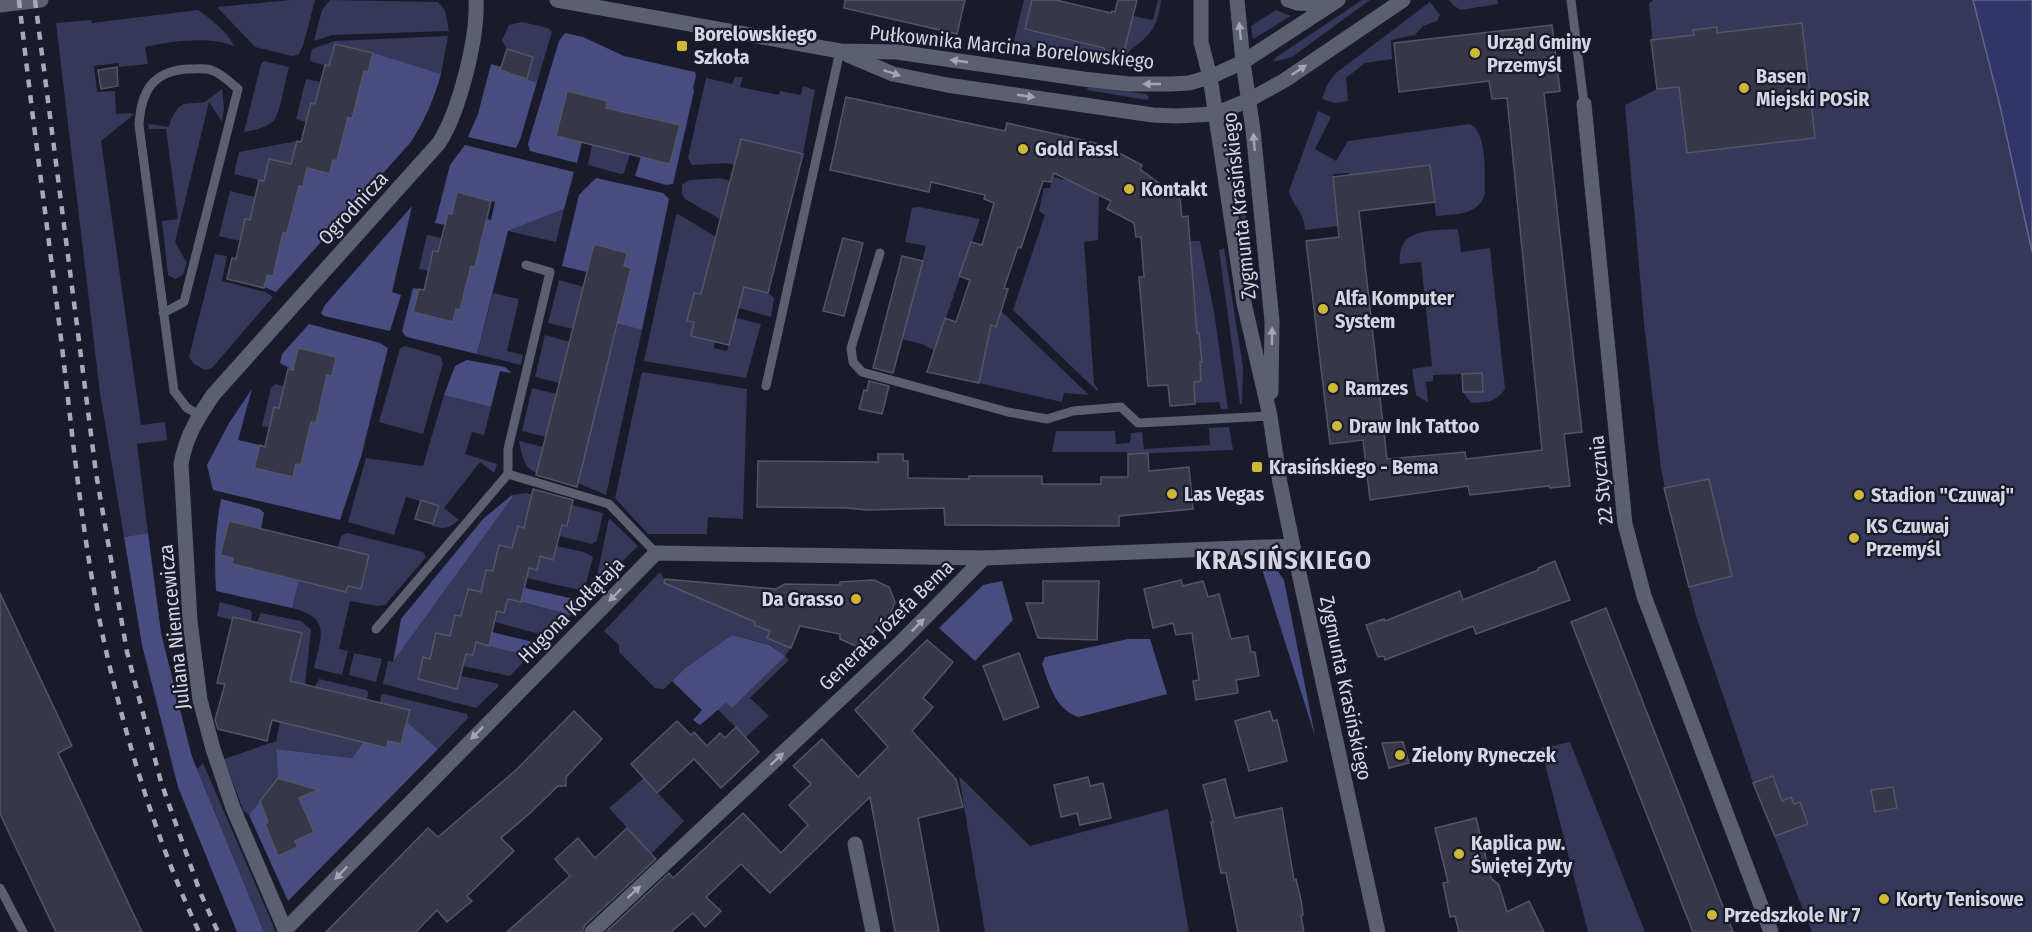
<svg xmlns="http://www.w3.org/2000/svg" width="2032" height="932" viewBox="0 0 2032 932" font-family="'Fira Sans Condensed',sans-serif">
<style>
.green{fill:#353859}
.forest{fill:#484c81}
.water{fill:#323567;stroke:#63658c;stroke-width:1.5}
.building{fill:#36384a;stroke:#525467;stroke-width:1.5}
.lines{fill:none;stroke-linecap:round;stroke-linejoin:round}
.lane{stroke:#5c5f72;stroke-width:9}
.street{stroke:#5c5f72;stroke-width:15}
.secondary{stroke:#5c5f72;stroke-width:15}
.rail{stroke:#a8aab6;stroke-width:4.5;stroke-dasharray:8 8;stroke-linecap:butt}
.oneway{fill:#a4a6b5}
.poi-dot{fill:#ceb837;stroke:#191b2b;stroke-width:2}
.labels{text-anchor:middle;stroke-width:4.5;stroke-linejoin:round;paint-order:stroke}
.poi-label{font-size:20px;font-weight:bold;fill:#d4d6e1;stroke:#191b2b;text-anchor:start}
.street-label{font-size:20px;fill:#d4d6e1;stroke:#191b2b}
.district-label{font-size:26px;font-weight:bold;letter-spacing:1.5px;fill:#d4d6e1;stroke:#191b2b}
</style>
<rect width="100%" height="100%" fill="#191b2b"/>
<g class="green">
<polygon points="291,0 315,0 303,46 298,55 292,56 255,47 217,7"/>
<polygon points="330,0 438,2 445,10 449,31 332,35 314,41 322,10"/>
<path d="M1024,0H1032L1026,30L1104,48L1103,51L1123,56L1133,16L1153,20L1158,0H1161C1159,16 1156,29 1143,40C1135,47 1129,49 1125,58L1013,45Z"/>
<polygon points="1362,0 1370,0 1292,57 1273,62 1275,58"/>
<polygon points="1449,0 1497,0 1498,4 1461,10 1454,6"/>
<polygon points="1653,0 1973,0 2000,106 2032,252 2032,932 1812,932 1753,783 1696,616 1671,519 1661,469 1644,323 1625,105 1657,89 1649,4"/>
<polygon points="1430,2 1440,15 1437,21 1423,26 1415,35 1391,40 1392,59 1365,63 1346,78 1348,101 1335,103 1322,99 1327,85 1336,73"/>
<path d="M198,10C212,20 227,31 234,46C207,36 173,41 145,47L148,64L119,67L118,63L94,66L97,92L115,91L116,114L132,113L133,115L101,141L141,425L165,422L167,440L137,444L148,533L124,537L100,393L56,23L91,20L92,23Z"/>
<polygon points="1276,10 1291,16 1253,39 1251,26"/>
<polygon points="522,22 548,28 552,32 537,82 527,79 533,57 507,49 502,40 509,25"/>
<polygon points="448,36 441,74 335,44 329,66 312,62 310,59 312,49 334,41"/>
<path d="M264,61L289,67C286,78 280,112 275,119C268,128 254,130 244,132L261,64Z"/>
<polygon points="735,77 743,77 740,87 779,95 780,91 801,95 803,86 815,90 803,154 741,139 734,165 727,163 692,165 688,158 706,78 732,84"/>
<polygon points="306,79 321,82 315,104 311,103 306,122 296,119"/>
<polygon points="1088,87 1146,94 1149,97 1148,100 1141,99 1087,90"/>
<polygon points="222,89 224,108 222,122 209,102 175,242 187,263 183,275 175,279 168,275 162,221 178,219 166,129 149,129 148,124 169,127 171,119 178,108 184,104 205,102"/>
<path d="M1318,111L1331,117L1315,149L1336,161L1348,141L1469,124C1488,130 1484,176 1485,193C1479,216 1455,214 1436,216L1430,165L1350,175L1349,173L1333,174L1337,215L1356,224L1305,230C1304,210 1293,208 1289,191Z"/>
<polygon points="297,141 291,164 269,159 264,181 234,174 239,152"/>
<polygon points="592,145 630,154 624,173 621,174 588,165"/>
<polygon points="1235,145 1239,146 1240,151 1247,229 1243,230 1232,151"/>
<polygon points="1053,177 1071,181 1099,196 1098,240 1084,242 1094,384 1098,389 1097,391 1013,310 1045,215 1039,211 1044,188 1050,188"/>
<polygon points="720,178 730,181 720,219 685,199 682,194 682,185 689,180"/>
<polygon points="230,191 255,197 250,220 245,219 240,241 219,236"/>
<polygon points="919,207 980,219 939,338 984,350 992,325 996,326 1001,311 1089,395 1064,393 1062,402 979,383 983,362 939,353 922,344 902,339 926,246 905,242 912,208"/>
<polygon points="564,209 556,242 508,231"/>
<polygon points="678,214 716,237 701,294 694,293 688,321 694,322 691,336 715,341 714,348 727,351 736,318 761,324 746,378 644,361 676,215"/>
<path d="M1458,229L1461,252L1490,248L1505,389C1495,403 1487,402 1471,403L1463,392H1483L1482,373L1433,375V381L1426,382L1428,402L1416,395L1412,369L1432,366L1421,262L1400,264C1396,227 1431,231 1458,229Z"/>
<polygon points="427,235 441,238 438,252 429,271 419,269"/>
<polygon points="1190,241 1200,241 1214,312 1228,409 1221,409 1219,402 1195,403 1194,382 1201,381 1200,362 1202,362 1199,333 1197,333"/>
<polygon points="1224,248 1243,367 1242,404 1240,404 1219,250"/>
<polygon points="215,254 227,256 222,281 265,292 273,297 212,368 205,370 194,364 189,357"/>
<polygon points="559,280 584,287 573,329 548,323"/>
<path d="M745,282C754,290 766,290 774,298L771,317L739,308Z"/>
<polygon points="493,293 519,299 507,351 523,355 521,365 477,354"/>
<polygon points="618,324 642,330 606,495 578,483"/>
<polygon points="545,335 570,342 559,383 535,377"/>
<polygon points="405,346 440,356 443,363 423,434 379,422 400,348"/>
<polygon points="643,372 747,389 743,519 708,517 707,534 648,534 615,498 641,376"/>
<polygon points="275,384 284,386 279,408 274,407 269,427 262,426 271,388"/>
<polygon points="532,388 557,394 546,437 522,431"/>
<path d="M444,395L491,407L484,435L472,432L465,454L497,464L494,473L480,462L444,508L459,520C449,528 445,530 432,526L439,506L406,497L394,535L348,522L366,458L423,466Z"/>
<polygon points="1229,427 1233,450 1128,454 1127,452 1052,452 1056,431 1115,431 1116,444 1130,443 1131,433 1142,432 1144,449 1210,445 1209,428"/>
<path d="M519,441L543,447L537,473C523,468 522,454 519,441Z"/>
<polygon points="526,493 603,513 597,541 592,544 559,536 561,524 568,526 571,511 530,501 524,528 518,526 512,548 499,545 493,571 486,570 481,592 467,589 461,616 455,615 450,636 436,633 430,659 423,657 418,679 457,689 461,676 495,683 498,684 498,687 476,708 383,684 388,661 393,662 512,498 512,495"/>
<polygon points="609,518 638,546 599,584 596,581"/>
<path d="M347,533L423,552L426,557L385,605L377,606L350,601L339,649L348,651L342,675L314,668C321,637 332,618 292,608L299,581L346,592L348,586L361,589L369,555L338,548L341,536Z"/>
<polygon points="556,546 584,552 593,557 584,591 527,578 529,568 540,556 553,559"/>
<polygon points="660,572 667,584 755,622 754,625 770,631 767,638 791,648 785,656 789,660 750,698 769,716 746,737 717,709 727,703 731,708 784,656 771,645 732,635 685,668 664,689 655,688 619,652 619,645 604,631"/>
<polygon points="508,599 571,615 549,636 547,636 495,622 497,611 504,613"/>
<polygon points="220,602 250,610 252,613 251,621 233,617 232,620 217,616"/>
<polygon points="261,613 301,621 311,630 305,685 290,681 302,633 257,622"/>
<polygon points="476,642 529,656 510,676 463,666 466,654 473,655"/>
<polygon points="354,653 382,659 376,682 349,675"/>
<polygon points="319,679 366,690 368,692 367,700 315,687"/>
<polygon points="384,694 467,714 468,718 438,749 407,722 380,703 381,695"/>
<polygon points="280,722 363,742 352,758 276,749 278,778 249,815 243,810 224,759 276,741"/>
<polygon points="1570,742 1645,932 1588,932 1541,748"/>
<polygon points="203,763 273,925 275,932 264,932 197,769"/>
<polygon points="959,776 1030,846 1168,809 1189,932 985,932"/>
<polygon points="644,778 684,821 651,854 609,808"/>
</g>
<g class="forest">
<polygon points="565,33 583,37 624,56 695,72 696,76 693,88 694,91 673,184 666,185 635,176 641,156 670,163 679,125 606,108 582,142 577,163 530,151 528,144 559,41"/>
<path d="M373,53L441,74C434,99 425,120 411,142L276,292L264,287L267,275L273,276L283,233H287L299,186L303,187L307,168L333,160L337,161L348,117L352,118L364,71Z"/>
<polygon points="491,64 501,67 501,71 537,82 520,140 516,148 468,137 478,114"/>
<polygon points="465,145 574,172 564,209 508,231 477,354 411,338 405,336 402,331 413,288 419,289 414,312 453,322 456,309 460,309 471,266 475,267 487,219 491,220 495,202 458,193 452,214 448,213 445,225 435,223 450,165"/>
<polygon points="596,178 663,193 669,199 642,330 611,322 631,268 624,266 627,253 594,245 587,272 562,266 579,195"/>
<polygon points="412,206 392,292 401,295 390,331 324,316 321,313 325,305"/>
<polygon points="309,324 380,343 388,348 361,457 340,520 213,490 207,465 229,423 252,389 238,440 260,445 293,477 296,464 301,465 311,422 316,422 327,375 332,376 336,358 299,348 293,370 280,363 282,354"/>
<polygon points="467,360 505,367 511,372 510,373 500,371 491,407 444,395 455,366"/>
<polygon points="512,495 512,498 393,662 401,619 483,519"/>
<path d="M221,499L260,509L264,513L261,529L229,521L220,555L233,558L232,564L299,581L292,608L216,591C214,559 215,530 221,499Z"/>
<polygon points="148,533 161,633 192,757 264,932 237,932 178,787 142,645 124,537"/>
<polygon points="1265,562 1274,566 1284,580 1315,736 1260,563"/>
<polygon points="1002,581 1013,620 975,661 939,628 983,585"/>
<polygon points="525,588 579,600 581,604 571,615 521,602"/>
<polygon points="492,632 537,643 539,645 529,656 489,646"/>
<polygon points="732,635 770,645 785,656 732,708 726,703 700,725 693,720 702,710 672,681 685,668"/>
<path d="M1128,639H1150L1167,694L1079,717C1056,711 1049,684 1042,664L1045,657Z"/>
<polygon points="407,722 438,749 288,901 249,815 260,801 268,822 265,824 278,855 297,848 295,841 314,832 299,798 278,778 276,749 352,758 363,742 387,747 388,741 401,744"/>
</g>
<polygon class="water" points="1973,0 2032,0 2032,252 2000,106"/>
<g class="building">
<polygon points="845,0 965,0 957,34 844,8"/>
<polygon points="1032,0 1056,0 1111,13 1112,11 1115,12 1118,0 1137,0 1122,59 1105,55 1104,48 1025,29"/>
<polygon points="1802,23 1815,138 1687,153 1679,87 1657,89 1651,40 1694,35 1693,30 1717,27 1717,33"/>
<polygon points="1552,25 1560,91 1544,93 1582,432 1564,434 1570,486 1550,488 1549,486 1470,495 1468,486 1370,500 1363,440 1330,444 1306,241 1339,237 1333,177 1430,165 1435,202 1359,211 1387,459 1465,452 1466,459 1542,450 1507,98 1492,99 1489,81 1399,92 1394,43"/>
<polygon points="335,44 373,53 368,72 364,71 352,119 348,117 337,161 333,160 330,174 307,168 303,187 299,186 287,233 283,233 273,276 267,275 264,288 227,279 232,258 236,259 245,219 250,220 259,180 264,181 269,159 291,164 297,141 301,142 311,103 315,104 325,65 329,66"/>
<polygon points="507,49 533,57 527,79 500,70"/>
<polygon points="117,67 118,86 101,89 98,70"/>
<polygon points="567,91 607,101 606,108 680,125 670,164 556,136"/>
<polygon points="846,97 1005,131 1007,123 1104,145 1142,165 1140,169 1180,199 1182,217 1188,216 1197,333 1199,333 1202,362 1200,362 1201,381 1194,382 1195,404 1170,406 1168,385 1148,386 1139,277 1144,277 1141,237 1136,237 1134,223 1107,209 1111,201 1054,173 1051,182 1043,181 1021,248 1018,247 1004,288 1008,289 996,327 991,325 979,383 927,372 945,318 956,322 970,280 959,276 971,242 982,245 994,203 984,199 985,195 931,182 929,192 830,170"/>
<polygon points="741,139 803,154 768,293 744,287 729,345 691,336 694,322 687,321 694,293 701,294"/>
<polygon points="457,192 491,201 475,267 471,266 460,310 456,309 453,322 413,312 419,289 424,290 433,251 438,252 448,213 452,214"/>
<polygon points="843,238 863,243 844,316 823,311"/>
<polygon points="594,244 627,253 624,266 631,268 577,487 536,475"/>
<polygon points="902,256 923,261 893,373 873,368"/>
<polygon points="298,348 336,357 332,376 327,375 316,423 311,422 301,465 296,464 293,477 254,468 260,445 265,447 274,407 279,408 288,369 293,370"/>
<polygon points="1482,373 1483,392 1463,392 1462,374"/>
<polygon points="869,381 889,386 882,414 859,409 864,390 867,391"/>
<polygon points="1148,453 1149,471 1189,467 1193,509 1119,516 1119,526 945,525 944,508 867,510 847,508 757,507 758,461 878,462 878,454 903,454 903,461 908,461 908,478 969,479 969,476 1042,476 1042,484 1101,484 1101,477 1128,477 1128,454"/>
<polygon points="1709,479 1732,576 1689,587 1664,488"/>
<polygon points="533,489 573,500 567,526 562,525 553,560 540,556 537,570 529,568 521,602 508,599 504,613 497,611 489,646 476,642 473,655 466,654 457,689 418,679 423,657 430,659 436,633 450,636 455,615 461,616 468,589 481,592 486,570 493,571 499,545 512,548 518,526 524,528"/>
<polygon points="421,500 439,506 433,524 415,519"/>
<polygon points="229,521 369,555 361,589 348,586 346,592 232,564 233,558 220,555"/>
<polygon points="1555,561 1570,600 1476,634 1473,626 1385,660 1384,656 1378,657 1366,625 1384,619 1385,621 1460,591 1463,600 1538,570 1538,568"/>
<polygon points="665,579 776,589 785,584 840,585 840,582 874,580 889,587 895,602 883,633 877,628 858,647 840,639 840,634 800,626 791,648 767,638 770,631 754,625 755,622 664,583"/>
<polygon points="1181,580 1183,586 1203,581 1208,597 1219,594 1231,639 1248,636 1251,652 1255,652 1259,676 1236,680 1238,693 1196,700 1193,681 1199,680 1192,633 1176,635 1173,623 1153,628 1144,589"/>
<polygon points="1043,581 1099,581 1097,640 1038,638 1026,603 1043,603"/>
<polygon points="0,593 72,746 58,753 142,932 56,932 0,814"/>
<polygon points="1606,608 1733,932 1693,932 1571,622"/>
<polygon points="233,617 302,633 290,681 410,710 401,744 388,741 387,748 272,720 267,741 218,729 215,720 225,684 217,683"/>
<polygon points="927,640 953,662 923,698 933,707 912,731 956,779 963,807 918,818 939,932 895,932 870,797 770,893 741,864 706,897 721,911 705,927 693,913 671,932 606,932 669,873 673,878 743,813 781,853 808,825 789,805 811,784 793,766 822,739 858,777 888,747 855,710"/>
<polygon points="1019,653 1039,707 1004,720 983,666"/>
<polygon points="574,711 602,739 566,777 566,786 558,786 529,814 501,838 514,851 467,896 472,901 447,922 437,910 416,932 326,932 428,828 438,837 516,770"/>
<polygon points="1270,711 1273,721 1277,720 1287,761 1249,771 1235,721"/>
<polygon points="677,721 691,735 694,732 707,746 720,733 725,738 736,727 759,752 721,788 694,759 657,793 631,764"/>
<polygon points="1403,742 1409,763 1389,768 1382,743"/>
<polygon points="1773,776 1782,801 1791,797 1794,804 1800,802 1808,824 1775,836 1753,783"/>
<polygon points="1088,777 1090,786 1103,783 1111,818 1080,825 1077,813 1061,817 1054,785"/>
<polygon points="278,778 318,790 299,798 314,832 295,841 298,847 278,856 265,824 268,822 260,801"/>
<polygon points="1225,779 1235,818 1282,808 1294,880 1296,879 1301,900 1303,915 1301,916 1304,932 1238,932 1226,873 1221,873 1211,822 1213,822 1203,785"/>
<polygon points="1893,787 1897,808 1875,812 1871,790"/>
<polygon points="1476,818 1491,878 1499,885 1507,912 1529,901 1544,932 1459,932 1455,916 1450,917 1443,883 1448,882 1435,828"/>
<polygon points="627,828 656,859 585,925 582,932 507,932 570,876 555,859 578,838 595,858"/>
</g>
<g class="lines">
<g class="lane">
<polyline points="1571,0 1584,104"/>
<polyline points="880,253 851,348 853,362 862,372 1008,412 1047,419 1073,411 1121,407 1138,423 1270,416"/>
<polyline points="526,265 550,272 508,449 508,474 609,504 656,553"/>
<path d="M163,313L184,302L238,89C231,83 221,73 211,70C204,68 195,69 188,69C152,71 141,92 139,125L174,391L187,408L200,415"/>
<polyline points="766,386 840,51"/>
<polyline points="376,629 508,474"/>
<polyline points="0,888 23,932"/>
</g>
<g class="street">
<polyline points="1201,0 1201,42 1210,77"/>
<polyline points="1237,0 1243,62"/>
<polyline points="1584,104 1625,524 1644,596 1771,932"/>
<polyline points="855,844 873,932"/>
<polyline points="285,930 656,553 984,558 1293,546"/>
<path d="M286,932L233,808L213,749L200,700L190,621L181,464C186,436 197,419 213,395L439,143C459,112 478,38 476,0"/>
<polyline points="592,932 899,644 984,558"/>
</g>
<g class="secondary">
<polyline points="557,0 840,51 897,52 1083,79 1129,84 1171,84 1189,83 1210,77 1243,62 1338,0"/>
<polyline points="1288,0 1297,3 1330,5"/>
<polyline points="0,5 41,0"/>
<polyline points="848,55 893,74 947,85 1153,115 1177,116 1215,114 1249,100 1285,80 1403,0"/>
<polyline points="1243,62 1253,130 1272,321 1271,392"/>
<polyline points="1210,77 1244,303 1270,416 1280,483 1293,546 1378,932"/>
</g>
<g class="rail">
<path d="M19,0C32,116 48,231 62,347C74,449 84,554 107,655C129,750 158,844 199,932"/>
<polyline points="35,0 96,473 127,652 161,782 200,892 218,932"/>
</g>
</g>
<defs><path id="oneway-solid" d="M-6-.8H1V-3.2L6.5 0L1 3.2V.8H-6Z" transform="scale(1.5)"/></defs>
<g class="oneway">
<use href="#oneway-solid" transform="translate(1240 31) rotate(-96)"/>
<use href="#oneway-solid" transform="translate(959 61) rotate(-172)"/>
<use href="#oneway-solid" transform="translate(1299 70) rotate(-34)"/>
<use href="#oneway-solid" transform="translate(892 73) rotate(18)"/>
<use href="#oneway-solid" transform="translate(1152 84) rotate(-180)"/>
<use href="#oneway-solid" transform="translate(1026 96) rotate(8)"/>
<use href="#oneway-solid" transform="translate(1254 142) rotate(-95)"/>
<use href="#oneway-solid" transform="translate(1272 336) rotate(-89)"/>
<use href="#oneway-solid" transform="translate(615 595) rotate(135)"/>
<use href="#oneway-solid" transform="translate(918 625) rotate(-45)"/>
<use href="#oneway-solid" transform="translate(477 733) rotate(134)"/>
<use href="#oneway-solid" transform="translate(777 759) rotate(-43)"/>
<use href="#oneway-solid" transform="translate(341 873) rotate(134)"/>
<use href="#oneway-solid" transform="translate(634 892) rotate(-43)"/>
</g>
<g class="poi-dot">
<rect x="676" y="40" width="12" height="12" rx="3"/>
<circle cx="1475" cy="53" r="6"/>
<circle cx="1744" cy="88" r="6"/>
<circle cx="1023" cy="149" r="6"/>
<circle cx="1129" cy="189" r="6"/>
<circle cx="1323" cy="309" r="6"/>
<circle cx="1333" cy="388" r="6"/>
<circle cx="1337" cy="426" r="6"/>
<rect x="1251" y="461" width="12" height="12" rx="3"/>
<circle cx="1172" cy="494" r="6"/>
<circle cx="1859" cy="495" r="6"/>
<circle cx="1854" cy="538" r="6"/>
<circle cx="856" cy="599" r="6"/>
<circle cx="1400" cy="755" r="6"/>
<circle cx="1459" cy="854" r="6"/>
<circle cx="1884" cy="899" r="6"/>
<circle cx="1712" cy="915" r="6"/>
</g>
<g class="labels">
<g class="poi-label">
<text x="694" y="41">Borelowskiego<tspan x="694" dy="23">Szkoła</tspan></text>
<text x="1487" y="49">Urząd Gminy<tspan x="1487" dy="23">Przemyśl</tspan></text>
<text x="1756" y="83">Basen<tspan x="1756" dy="23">Miejski POSiR</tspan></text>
<text x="1035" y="156">Gold Fassl</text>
<text x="1141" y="196">Kontakt</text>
<text x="1335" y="305">Alfa Komputer<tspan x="1335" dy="23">System</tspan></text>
<text x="1345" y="395">Ramzes</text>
<text x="1349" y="433">Draw Ink Tattoo</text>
<text x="1269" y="474">Krasińskiego - Bema</text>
<text x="1184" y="501">Las Vegas</text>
<text x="1871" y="502">Stadion "Czuwaj"</text>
<text x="1866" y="533">KS Czuwaj<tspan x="1866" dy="23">Przemyśl</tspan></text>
<text x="844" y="606" text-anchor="end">Da Grasso</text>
<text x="1412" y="762">Zielony Ryneczek</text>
<text x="1471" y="850">Kaplica pw.<tspan x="1471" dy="23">Świętej Zyty</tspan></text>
<text x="1896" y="906">Korty Tenisowe</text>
<text x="1724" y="922">Przedszkole Nr 7</text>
</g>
<g class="street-label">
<text transform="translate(1012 47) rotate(6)" y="7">Pułkownika Marcina Borelowskiego</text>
<text transform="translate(1239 206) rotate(-96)" y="7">Zygmunta Krasińskiego</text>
<text transform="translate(353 208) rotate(-47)" y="7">Ogrodnicza</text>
<text transform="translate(1601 480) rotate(-96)" y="7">22 Stycznia</text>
<text transform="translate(571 610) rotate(-45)" y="7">Hugona Kołłątaja</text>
<text transform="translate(886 625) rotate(-44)" y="7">Generała Józefa Bema</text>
<text transform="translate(174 627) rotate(-96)" y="7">Juliana Niemcewicza</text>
<text transform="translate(1346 688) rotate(78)" y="7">Zygmunta Krasińskiego</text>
</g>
<g class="district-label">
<text x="1284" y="569">KRASIŃSKIEGO</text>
</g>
</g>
</svg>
